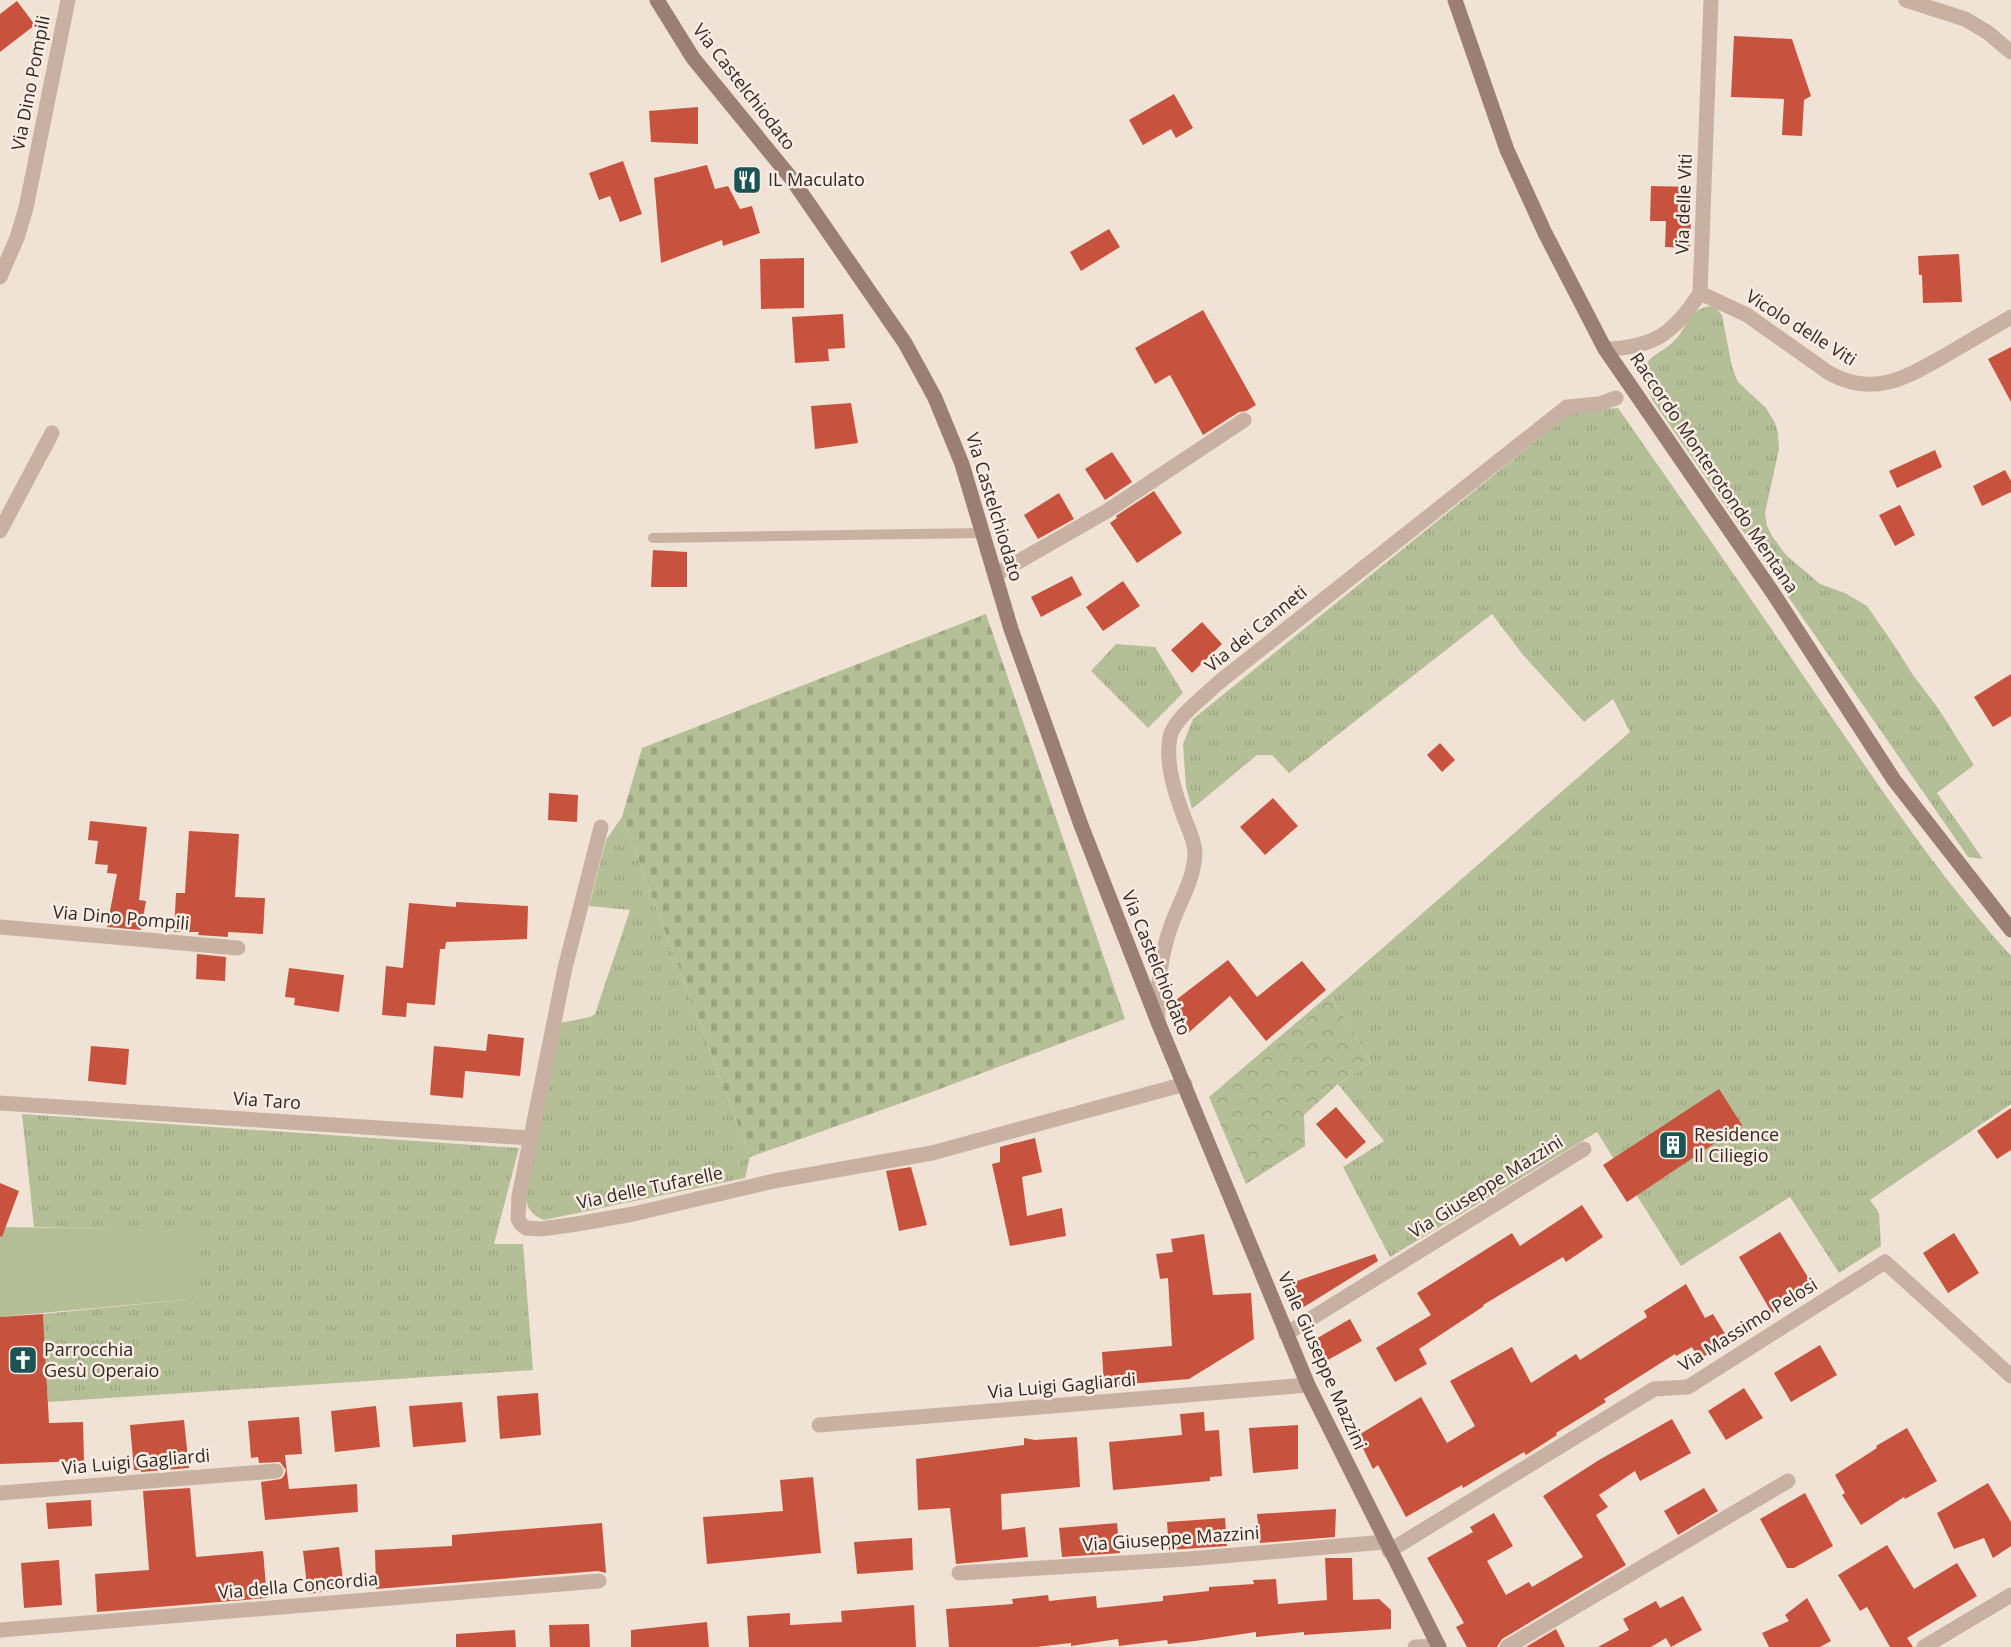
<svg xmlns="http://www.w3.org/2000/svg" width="2011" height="1647" viewBox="0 0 2011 1647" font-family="'Open Sans',sans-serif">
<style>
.grass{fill:url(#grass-tufts)}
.forest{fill:url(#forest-crowns)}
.cemetery{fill:url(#cemetery-stones)}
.garden{fill:#b5bf97}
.building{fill:#c7533e}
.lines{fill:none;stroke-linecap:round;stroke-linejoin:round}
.lane{stroke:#c8b1a3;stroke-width:10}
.street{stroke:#c8b1a3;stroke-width:15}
.secondary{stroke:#9c7f74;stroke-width:15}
.labels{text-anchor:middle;stroke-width:5;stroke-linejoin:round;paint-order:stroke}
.street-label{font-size:18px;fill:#332825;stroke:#f9ece2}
.poi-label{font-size:18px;fill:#332825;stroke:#f9ece2;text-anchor:start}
</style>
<defs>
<pattern id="grass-tufts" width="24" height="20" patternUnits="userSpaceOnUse" patternTransform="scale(1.5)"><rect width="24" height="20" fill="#b5bf97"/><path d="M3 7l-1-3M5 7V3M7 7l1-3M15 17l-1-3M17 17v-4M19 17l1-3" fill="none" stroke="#9ca482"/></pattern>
<pattern id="forest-crowns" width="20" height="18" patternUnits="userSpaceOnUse" patternTransform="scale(1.5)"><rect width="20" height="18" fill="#b5bf97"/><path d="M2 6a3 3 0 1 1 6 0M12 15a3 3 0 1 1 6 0" fill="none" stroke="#9ca482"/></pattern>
<pattern id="cemetery-stones" width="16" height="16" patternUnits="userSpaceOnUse" patternTransform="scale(1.5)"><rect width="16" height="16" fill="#b5bf97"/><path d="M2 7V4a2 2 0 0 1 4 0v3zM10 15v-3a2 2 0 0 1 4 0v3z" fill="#9ca482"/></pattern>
</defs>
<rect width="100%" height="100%" fill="#f1e2d6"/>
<g class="grass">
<path d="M1710,306L1717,309L1722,315L1732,367L1738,382L1766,408L1775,423L1778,433L1779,449L1765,513L1767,526L1772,536L1786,555L1820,584L1845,593L1867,606L1894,645L1913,675L1938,708L1974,765L1937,793L1983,859L1968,857L1653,401C1649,391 1641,376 1646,365C1650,356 1664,350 1671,344C1687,331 1686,310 1710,306Z"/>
<path d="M1618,408C1682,500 1746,591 1809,684C1873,777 1935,872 2011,956V1104L1870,1200L1879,1213L1881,1246L1839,1273L1790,1197L1681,1266L1597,1132L1390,1257L1343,1167L1384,1141L1338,1084L1371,1062L1330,994L1630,732L1613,699L1584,722L1523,655L1492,614L1289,773L1272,755H1257L1192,809L1186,787L1183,744L1193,719L1573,411Z"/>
<polygon points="1116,644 1155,647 1183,693 1148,728 1091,671"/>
<path d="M622,817L750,1157L745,1178L544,1220C530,1214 527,1208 525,1194L560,1023L590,1017L595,1014L630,910L589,906L606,840Z"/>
<polygon points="22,1114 519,1148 494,1244 523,1244 533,1370 48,1402 43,1314 192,1299 192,1231 34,1227"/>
</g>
<polygon class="forest" points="1330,994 1371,1062 1338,1084 1304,1115 1305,1146 1246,1184 1209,1097"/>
<polygon class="cemetery" points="986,614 1125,1019 932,1092 750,1157 622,817 642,748"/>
<polygon class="garden" points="0,1227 192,1230 192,1299 0,1317"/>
<g class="building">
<polygon points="17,1 35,25 0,52 0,14"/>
<polygon points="1734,36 1792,39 1811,96 1804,100 1802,136 1782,135 1784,99 1731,97"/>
<polygon points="1174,94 1193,128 1176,138 1171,129 1143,145 1129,120"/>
<polygon points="698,107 698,144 651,142 649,111"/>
<polygon points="623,161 642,214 620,222 610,196 599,200 589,173"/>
<polygon points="707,165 715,189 728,186 740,209 752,206 760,233 723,246 722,240 661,263 654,178"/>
<polygon points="1651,186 1692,187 1690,248 1665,247 1666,221 1650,221"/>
<polygon points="1109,229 1120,247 1081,271 1070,252"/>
<polygon points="1959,254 1962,302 1923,303 1922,275 1919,275 1918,256"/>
<polygon points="804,258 804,308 761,309 760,259"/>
<polygon points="1203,310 1256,405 1246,411 1239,412 1203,435 1170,375 1155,384 1135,348"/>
<polygon points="843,314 845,348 828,349 829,361 795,363 792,317"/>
<polygon points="2011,347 2011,402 1988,359"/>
<polygon points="851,403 858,443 815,449 811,406"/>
<polygon points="1935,450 1942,467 1897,488 1889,471"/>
<polygon points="1112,452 1132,482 1105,500 1085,469"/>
<polygon points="2005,470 2011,481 2011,492 1982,506 1973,486"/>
<polygon points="1154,491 1182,533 1137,563 1110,523 1117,518 1116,516"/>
<polygon points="1059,493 1074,519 1038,539 1024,515"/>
<polygon points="1900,505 1915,535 1895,546 1879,515"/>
<polygon points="653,550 687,552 687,587 651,587"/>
<polygon points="1072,576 1082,595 1041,617 1031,597"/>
<polygon points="1123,581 1140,606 1103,631 1086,607"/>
<polygon points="1202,622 1222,644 1192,673 1171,650"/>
<polygon points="2011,674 2011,716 1993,727 1974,697"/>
<polygon points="1440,743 1455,760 1442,772 1427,755"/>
<polygon points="549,793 578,795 577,822 548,820"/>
<polygon points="1273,798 1298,826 1265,855 1240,827"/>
<polygon points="90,821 147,827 139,900 146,901 141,930 107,927 117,874 107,873 108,865 95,864 98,841 88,840"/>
<polygon points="189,831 239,834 235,897 265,898 263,934 228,932 228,937 198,935 199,932 174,932 176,893 185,893"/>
<polygon points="456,902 528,906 527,939 446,942 445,949 440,949 435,1005 407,1003 406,1017 382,1015 386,966 403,968 409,903 456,907"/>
<polygon points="197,954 226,957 225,981 196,979"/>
<polygon points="1228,960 1257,997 1302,961 1326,990 1266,1041 1230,996 1186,1035 1172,1003"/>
<polygon points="289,968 344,975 339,1012 294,1005 295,998 285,997"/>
<polygon points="488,1034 524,1038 520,1076 465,1071 463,1098 430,1095 434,1046 486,1051"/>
<polygon points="91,1046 129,1049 126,1085 88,1081"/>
<polygon points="1719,1089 1742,1125 1627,1202 1603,1165"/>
<polygon points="1336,1107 1366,1142 1346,1159 1316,1124"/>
<polygon points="2011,1108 2011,1150 1997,1159 1977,1131"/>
<polygon points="1035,1138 1042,1172 1022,1177 1027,1216 1062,1208 1066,1236 1010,1246 992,1164 1000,1162 1000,1147"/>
<polygon points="911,1167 927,1225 899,1231 886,1171"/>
<polygon points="0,1183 19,1191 2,1237 0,1236"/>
<polygon points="1582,1205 1603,1237 1566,1262 1563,1257 1483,1305 1484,1306 1419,1349 1427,1364 1395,1382 1376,1348 1431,1315 1417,1293 1512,1233 1520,1246"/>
<polygon points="1780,1232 1814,1287 1772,1313 1739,1257"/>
<polygon points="1954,1233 1979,1273 1948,1293 1923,1253"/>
<polygon points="1204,1234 1213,1295 1251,1293 1254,1339 1189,1379 1104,1386 1102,1352 1172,1346 1168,1278 1160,1279 1156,1254 1173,1252 1171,1239"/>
<polygon points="1375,1254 1378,1261 1299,1310 1291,1283"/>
<polygon points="1686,1284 1705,1318 1713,1314 1730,1342 1699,1359 1692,1347 1676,1356 1675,1354 1604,1399 1606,1402 1556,1433 1557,1435 1526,1455 1524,1452 1463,1488 1462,1485 1406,1517 1378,1465 1373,1469 1357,1436 1421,1397 1447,1443 1475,1426 1450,1381 1512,1347 1531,1383 1576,1354 1580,1360 1647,1317 1644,1311"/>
<polygon points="43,1314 49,1423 83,1422 84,1461 0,1464 0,1317"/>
<polygon points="1350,1319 1362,1341 1326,1361 1314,1340"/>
<polygon points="1820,1345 1837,1375 1791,1402 1774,1373"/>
<polygon points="1744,1388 1763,1418 1726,1440 1708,1411"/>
<polygon points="538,1393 541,1435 500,1439 497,1396"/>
<polygon points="462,1402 466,1442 413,1447 409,1406"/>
<polygon points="376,1406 380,1447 335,1452 331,1411"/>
<polygon points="1204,1412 1205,1431 1219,1430 1222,1476 1210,1477 1210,1481 1113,1490 1109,1442 1182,1435 1180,1414"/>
<polygon points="299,1417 302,1454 285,1455 289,1489 357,1484 358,1512 265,1520 261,1482 281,1479 284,1476 286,1470 280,1462 259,1463 258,1457 251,1458 248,1421"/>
<polygon points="1672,1419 1691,1453 1640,1481 1635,1471 1599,1495 1608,1507 1596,1515 1626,1565 1502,1639 1497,1647 1467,1647 1456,1627 1464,1623 1427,1558 1473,1532 1470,1527 1494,1513 1513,1546 1487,1561 1506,1595 1529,1582 1532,1587 1583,1557 1543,1496 1599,1460"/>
<polygon points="184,1420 189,1468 141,1472 141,1470 134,1470 130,1425"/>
<polygon points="1298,1425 1298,1469 1253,1473 1249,1428"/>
<polygon points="1907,1428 1937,1481 1905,1499 1904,1497 1861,1525 1842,1495 1845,1493 1835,1475 1877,1448 1876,1446"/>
<polygon points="1077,1437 1080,1487 1001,1494 1002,1530 1025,1527 1028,1557 956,1564 950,1508 918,1510 916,1459 1024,1445 1024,1438 1035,1440"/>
<polygon points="813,1477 821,1553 707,1564 703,1517 783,1511 780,1480"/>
<polygon points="1988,1483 2011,1522 2011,1546 1993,1558 1984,1538 1954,1549 1937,1513"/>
<polygon points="190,1488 196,1557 263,1551 267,1598 97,1612 95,1574 149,1570 143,1491"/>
<polygon points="1704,1488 1718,1511 1678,1535 1664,1511"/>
<polygon points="1805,1493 1833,1546 1794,1568 1787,1568 1760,1519"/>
<polygon points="91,1500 92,1526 48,1529 46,1503"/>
<polygon points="1336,1509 1335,1537 1260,1543 1257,1514"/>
<polygon points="1225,1518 1227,1546 1169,1550 1167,1522"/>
<polygon points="602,1523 606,1573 598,1571 376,1589 375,1550 452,1546 452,1535"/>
<polygon points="1117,1523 1120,1553 1062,1557 1059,1528"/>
<polygon points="912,1538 913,1570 857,1574 854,1542"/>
<polygon points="1887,1545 1914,1589 1957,1563 1977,1596 1907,1638 1913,1647 1890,1647 1867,1607 1860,1611 1838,1575"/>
<polygon points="339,1547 344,1589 308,1594 303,1551"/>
<polygon points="1325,1558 1352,1558 1353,1600 1379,1599 1391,1610 1391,1629 1304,1635 1304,1632 1256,1637 1256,1632 1195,1641 1168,1644 1167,1640 1119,1646 1118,1639 1071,1646 1071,1643 1036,1647 949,1647 946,1609 1013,1604 1012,1599 1048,1595 1049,1601 1096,1596 1097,1608 1163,1601 1163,1596 1209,1591 1209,1587 1254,1584 1253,1580 1276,1579 1278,1604 1327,1600"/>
<polygon points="59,1560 62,1605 24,1608 21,1563"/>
<polygon points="1683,1596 1702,1630 1671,1647 1666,1638 1651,1647 1598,1647 1629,1630 1623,1619 1656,1601 1660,1608"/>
<polygon points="1807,1598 1831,1641 1820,1647 1769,1647 1762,1633 1789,1621 1785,1615"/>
<polygon points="914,1605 916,1647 749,1647 747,1616 790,1613 790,1625 842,1622 841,1611"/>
<polygon points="707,1622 709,1647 631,1647 631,1630"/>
<polygon points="589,1624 590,1647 550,1647 549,1625"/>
<polygon points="1556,1629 1565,1647 1526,1647"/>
<polygon points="515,1630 516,1647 456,1647 456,1634"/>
</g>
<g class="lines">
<polyline class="lane" points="653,538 982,533"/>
<g class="street">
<polyline points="1906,0 1965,19 1987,32 2011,52"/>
<polyline points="0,277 17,238 26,208 68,0"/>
<path d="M1700,293L1747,315L1829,373C1874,398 1907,377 1946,355C1968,342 1989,330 2011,317"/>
<path d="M1605,349C1654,348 1674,333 1700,293L1711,0"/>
<polyline points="0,531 52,433"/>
<polyline points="995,575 1107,511 1244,420"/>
<polyline points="601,827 565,968 519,1196 518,1219 521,1224 526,1228 541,1229 577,1224 633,1214 774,1181 932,1153 1185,1084"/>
<polyline points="0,927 238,948"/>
<path d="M1158,1019C1157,989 1160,958 1170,929C1178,904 1195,879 1195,852C1194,839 1188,828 1184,817C1175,793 1165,763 1170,737C1174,718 1204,697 1218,683L1567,407L1599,404L1616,398"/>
<polyline points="0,1103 531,1138"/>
<polyline points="1286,1334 1584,1149"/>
<polyline points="819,1425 1308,1385"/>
<polyline points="0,1493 276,1471"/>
<polyline points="1389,1551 1654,1389 1688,1387 1885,1262 2011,1376"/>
<polyline points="959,1573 1188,1559 1385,1542"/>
<polyline points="0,1630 599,1581"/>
<polyline points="1415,1647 1439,1646"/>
<polyline points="1507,1647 1788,1481"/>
<polyline points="1924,1647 2011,1595"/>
</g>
<g class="secondary">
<polyline points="657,0 693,58 791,178 905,343 935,398 962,464 1011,629 1081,825 1158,1022 1308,1385 1439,1647"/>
<polyline points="1455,0 1507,150 1545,233 1605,349 1773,593 1894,780 2011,930"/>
</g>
</g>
<defs>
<g id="restaurant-square" transform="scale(1.5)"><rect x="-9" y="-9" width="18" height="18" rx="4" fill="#1b5453" stroke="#f9ece2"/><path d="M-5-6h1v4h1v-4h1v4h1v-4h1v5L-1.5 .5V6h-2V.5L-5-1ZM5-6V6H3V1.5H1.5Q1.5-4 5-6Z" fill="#fff"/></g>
<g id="building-square" transform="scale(1.5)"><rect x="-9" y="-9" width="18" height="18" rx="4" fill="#1b5453" stroke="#f9ece2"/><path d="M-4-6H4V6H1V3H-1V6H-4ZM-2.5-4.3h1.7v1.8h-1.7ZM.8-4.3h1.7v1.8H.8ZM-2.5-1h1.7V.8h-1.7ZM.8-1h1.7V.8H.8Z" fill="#fff"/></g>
<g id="church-square" transform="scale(1.5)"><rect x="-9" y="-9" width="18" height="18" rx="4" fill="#1b5453" stroke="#f9ece2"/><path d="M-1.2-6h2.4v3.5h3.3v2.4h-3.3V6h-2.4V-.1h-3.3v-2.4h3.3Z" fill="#fff"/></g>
</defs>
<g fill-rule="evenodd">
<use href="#restaurant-square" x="747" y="180"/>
<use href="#building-square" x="1673" y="1145"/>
<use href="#church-square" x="23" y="1360"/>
</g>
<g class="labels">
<g class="street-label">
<text transform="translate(31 83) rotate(-79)" y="6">Via Dino Pompili</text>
<text transform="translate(744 87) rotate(52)" y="6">Via Castelchiodato</text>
<text transform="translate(1684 204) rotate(-88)" y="6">Via delle Viti</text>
<text transform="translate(1801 328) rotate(32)" y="6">Vicolo delle Viti</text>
<text transform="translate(1714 473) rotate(56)" y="6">Raccordo Monterotondo Mentana</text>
<text transform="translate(994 507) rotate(73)" y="6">Via Castelchiodato</text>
<text transform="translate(1256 629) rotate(-39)" y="6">Via dei Canneti</text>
<text transform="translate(121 918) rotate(5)" y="6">Via Dino Pompili</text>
<text transform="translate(1156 963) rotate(68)" y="6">Via Castelchiodato</text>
<text transform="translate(267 1101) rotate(4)" y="6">Via Taro</text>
<text transform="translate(1486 1187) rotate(-32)" y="6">Via Giuseppe Mazzini</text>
<text transform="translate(650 1188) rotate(-12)" y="6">Via delle Tufarelle</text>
<text transform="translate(1748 1325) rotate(-32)" y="6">Via Massimo Pelosi</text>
<text transform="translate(1322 1361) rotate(66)" y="6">Viale Giuseppe Mazzini</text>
<text transform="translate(1062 1386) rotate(-5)" y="6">Via Luigi Gagliardi</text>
<text transform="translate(136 1462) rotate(-5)" y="6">Via Luigi Gagliardi</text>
<text transform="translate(1171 1539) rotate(-4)" y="6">Via Giuseppe Mazzini</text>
<text transform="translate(298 1586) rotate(-5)" y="6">Via della Concordia</text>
</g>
<g class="poi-label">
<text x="768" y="186">IL Maculato</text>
<text x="1694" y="1141">Residence<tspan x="1694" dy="21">Il Ciliegio</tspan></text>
<text x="44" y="1356">Parrocchia<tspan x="44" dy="21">Gesù Operaio</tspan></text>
</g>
</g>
</svg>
